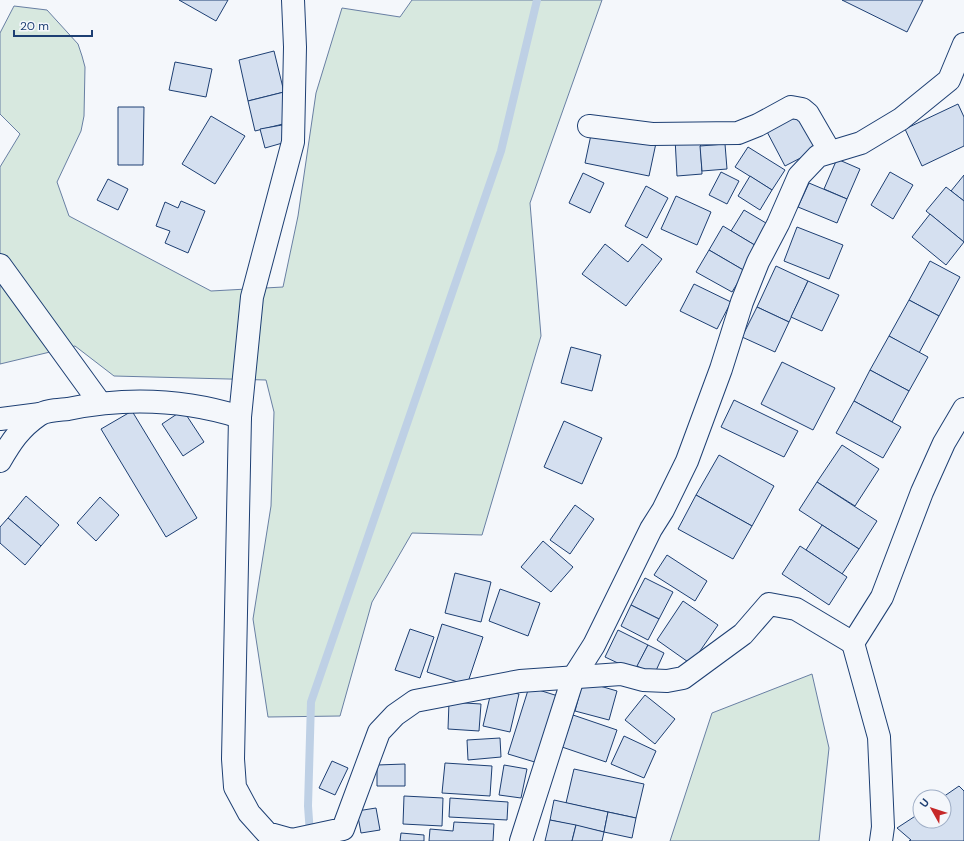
<svg xmlns="http://www.w3.org/2000/svg" width="964" height="841" viewBox="0 0 964 841" font-family="'DM Sans',sans-serif">
<style>
.green{fill:#d7e8df;stroke:#687fa3}
.lines{fill:none;stroke-linecap:round;stroke-linejoin:round}
.stream{stroke:#bed0e5;stroke-width:8}
.building{fill:#d5e0f0;stroke:#1d3f73}
.minor-casing{stroke:#1d3f73;stroke-width:24}
.minor{stroke:#f4f7fb;stroke-width:22}
</style>
<rect width="100%" height="100%" fill="#f4f7fb"/>
<g class="green">
<polygon points="412,0 602,0 530,203 541,336 482,535 412,533 372,602 340,716 268,717 253,619 271,506 274,412 266,380 114,376 75,346 0,364 0,167 20,134 0,114 0,33 14,6 47,10 78,44 82,56 85,67 84,116 81,131 57,182 69,216 211,291 283,287 298,216 316,93 342,8 400,17"/>
<polygon points="812,674 829,748 819,841 670,841 712,713"/>
</g>
<g class="lines">
<polyline class="stream" points="310,834 308,806 311,702 501,151 537,0"/>
</g>
<g class="building">
<polygon points="179,0 228,0 216,21"/>
<polygon points="842,0 923,0 907,32"/>
<polygon points="274,51 284,92 248,101 239,60"/>
<polygon points="175,62 212,69 206,97 169,90"/>
<polygon points="284,92 291,122 255,131 248,101"/>
<polygon points="958,104 964,117 964,146 922,166 905,129"/>
<polygon points="118,107 144,107 143,165 118,165"/>
<polygon points="797,112 816,150 785,166 765,128"/>
<polygon points="211,116 245,136 215,184 182,164"/>
<polygon points="282,125 286,142 265,148 260,129"/>
<polygon points="592,130 656,143 649,176 585,163"/>
<polygon points="700,136 702,174 677,176 675,138"/>
<polygon points="725,144 727,169 702,171 700,146"/>
<polygon points="748,147 785,170 772,190 735,167"/>
<polygon points="837,159 860,169 847,199 824,189"/>
<polygon points="721,172 739,181 727,204 709,195"/>
<polygon points="890,172 913,185 893,219 871,205"/>
<polygon points="583,173 604,183 590,213 569,203"/>
<polygon points="964,175 964,201 951,191"/>
<polygon points="750,176 772,190 760,210 738,196"/>
<polygon points="108,179 128,189 118,210 97,200"/>
<polygon points="809,183 847,199 837,223 798,207"/>
<polygon points="646,186 668,198 647,238 625,226"/>
<polygon points="946,187 964,201 964,242 926,211"/>
<polygon points="676,196 711,212 697,245 661,229"/>
<polygon points="181,201 205,211 188,253 165,243 170,231 156,226 165,202 178,208"/>
<polygon points="744,210 771,226 758,247 731,231"/>
<polygon points="930,214 964,242 946,265 912,237"/>
<polygon points="723,226 758,247 745,271 709,250"/>
<polygon points="797,227 843,245 829,279 784,261"/>
<polygon points="605,244 628,262 642,244 662,259 626,306 582,274"/>
<polygon points="709,250 745,271 732,292 696,272"/>
<polygon points="930,261 960,277 939,316 909,300"/>
<polygon points="776,266 808,281 789,322 757,307"/>
<polygon points="808,281 839,295 822,331 791,317"/>
<polygon points="694,284 731,302 717,329 680,311"/>
<polygon points="909,300 939,316 919,353 889,336"/>
<polygon points="757,307 789,322 775,352 742,337"/>
<polygon points="889,336 928,357 909,391 870,370"/>
<polygon points="571,347 601,355 592,391 561,383"/>
<polygon points="782,362 835,388 813,430 761,404"/>
<polygon points="870,370 909,391 892,422 854,401"/>
<polygon points="734,400 798,431 784,457 721,427"/>
<polygon points="854,401 901,427 883,458 836,433"/>
<polygon points="183,410 204,442 183,456 162,424"/>
<polygon points="132,411 197,518 166,537 101,429"/>
<polygon points="564,421 602,438 582,484 544,467"/>
<polygon points="842,445 879,469 855,506 817,482"/>
<polygon points="719,455 774,486 752,526 696,495"/>
<polygon points="817,482 877,521 859,549 799,510"/>
<polygon points="696,495 752,526 733,559 678,529"/>
<polygon points="26,496 59,525 41,546 8,518"/>
<polygon points="100,497 119,515 96,541 77,523"/>
<polygon points="575,505 594,519 570,554 550,540"/>
<polygon points="8,518 41,546 25,565 0,543 0,527"/>
<polygon points="822,525 859,549 842,574 806,550"/>
<polygon points="543,541 573,567 551,592 521,567"/>
<polygon points="800,546 847,577 829,605 782,574"/>
<polygon points="667,555 707,581 695,601 654,575"/>
<polygon points="455,573 491,582 481,622 445,613"/>
<polygon points="645,578 673,592 659,619 631,605"/>
<polygon points="500,589 540,603 528,636 489,621"/>
<polygon points="683,601 718,625 691,664 657,640"/>
<polygon points="631,605 659,619 648,640 621,626"/>
<polygon points="442,624 483,637 467,685 427,672"/>
<polygon points="410,629 434,637 420,678 395,670"/>
<polygon points="618,630 648,645 635,671 605,657"/>
<polygon points="648,645 664,653 654,675 637,666"/>
<polygon points="583,681 617,691 609,720 575,711"/>
<polygon points="529,687 558,696 538,763 508,754"/>
<polygon points="492,688 519,694 510,732 483,726"/>
<polygon points="645,695 675,719 655,744 625,720"/>
<polygon points="449,702 481,704 479,731 448,729"/>
<polygon points="573,715 617,730 606,762 562,747"/>
<polygon points="624,736 656,751 644,778 611,764"/>
<polygon points="500,738 501,757 468,760 467,740"/>
<polygon points="332,761 348,768 335,795 319,788"/>
<polygon points="445,763 492,766 490,796 442,793"/>
<polygon points="405,764 405,786 377,786 377,765"/>
<polygon points="504,765 527,769 521,798 499,795"/>
<polygon points="574,769 644,784 636,818 566,803"/>
<polygon points="959,786 964,791 964,841 909,841 911,840 897,828 920,813 920,821 944,821 943,797"/>
<polygon points="404,796 443,798 442,826 403,824"/>
<polygon points="450,798 508,802 507,820 449,817"/>
<polygon points="554,800 608,812 604,832 550,820"/>
<polygon points="376,808 380,830 361,833 357,811"/>
<polygon points="608,812 636,818 632,838 604,832"/>
<polygon points="550,820 576,825 572,841 545,841"/>
<polygon points="454,822 494,824 493,841 429,841 430,829 453,831"/>
<polygon points="576,825 604,832 602,841 572,841"/>
<polygon points="401,833 424,835 424,841 400,841"/>
</g>
<g class="lines">
<g class="minor-casing">
<g id="minor">
<polyline points="293,0 295,47 293,142 252,297 240,417 233,759 235,787 249,813 267,833 292,840 343,829 379,732 395,715 415,701 520,681 621,674 643,680 667,681 683,678 743,634 769,604 796,609 853,643 882,597 922,492 944,443 964,409"/>
<polyline points="589,126 652,134 738,133 758,125 791,107 802,109 808,114 830,152"/>
<polyline points="0,265 100,403"/>
<polyline points="0,419 40,414"/>
<path d="M0,461C11,442 20,428 39,415C46,410 60,410 68,409C127,397 183,399 240,417"/>
<polyline points="853,643 879,737 883,827 881,841"/>
<polyline points="521,841 573,678 594,645 651,529 663,510 687,461 721,369 742,302 758,262 778,224 799,176 818,156 861,143 901,119 949,80 964,44"/>
</g>
</g>
<use href="#minor" class="minor"/>
</g>
<g transform="translate(932 809) rotate(309)"><circle r="19" fill="#f4f7fb" stroke="#9eadc5"/>
<path d="M0-3L7 15L0 10L-7 15Z" fill="#c62828"/>
<text y="-6" font-size="11" font-weight="bold" text-anchor="middle" fill="#1d3f73">U</text>
</g>
<path d="M14 30v6h78v-6" fill="none" stroke="#1d3f73" stroke-width="2"/>
<text x="20" y="30" font-size="12" fill="#1d3f73" stroke="#f4f7fb" stroke-width="3" paint-order="stroke">20 m</text>
</svg>
